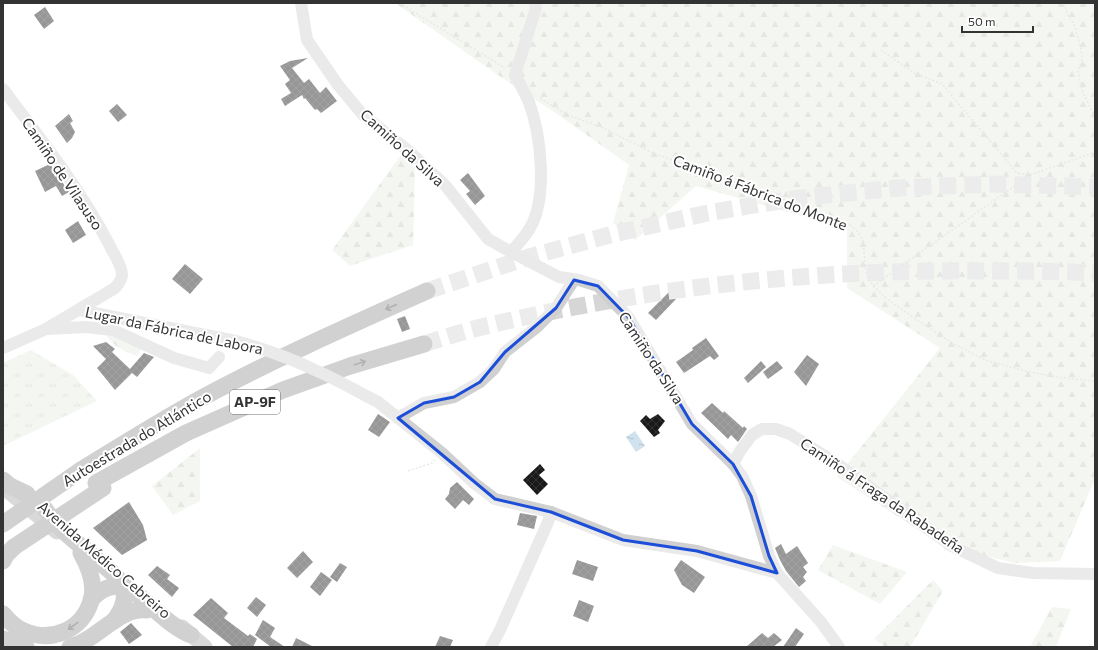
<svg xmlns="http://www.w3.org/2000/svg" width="1098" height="650" viewBox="0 0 1098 650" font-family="Commissioner,sans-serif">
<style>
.grass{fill:url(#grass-tufts)}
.forest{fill:url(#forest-firs)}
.water{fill:url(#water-ripples)}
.building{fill:url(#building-cross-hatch)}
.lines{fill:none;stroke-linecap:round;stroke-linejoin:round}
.highway-tunnel{stroke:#d6d6d6;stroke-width:17;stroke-dasharray:17 8;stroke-linecap:butt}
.path{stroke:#cdcdcd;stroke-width:1.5;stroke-dasharray:2 2;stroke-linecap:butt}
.minor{stroke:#d0d0d0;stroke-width:12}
.major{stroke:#ababab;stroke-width:15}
.highway{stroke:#9a9a9a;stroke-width:17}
.minor-bridge{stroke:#d0d0d0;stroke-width:12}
.highway-bridge{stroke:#9a9a9a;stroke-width:17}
.oneway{stroke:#525252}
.marked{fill:none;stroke:#1d4ed8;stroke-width:3;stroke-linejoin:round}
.labels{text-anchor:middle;stroke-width:4;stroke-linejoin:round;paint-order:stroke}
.shield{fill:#fff;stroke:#707070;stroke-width:1}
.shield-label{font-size:14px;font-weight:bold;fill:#333}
.street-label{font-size:15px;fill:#333;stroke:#fff}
</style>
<defs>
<pattern id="grass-tufts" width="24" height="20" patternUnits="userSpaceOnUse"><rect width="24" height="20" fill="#e6ecdf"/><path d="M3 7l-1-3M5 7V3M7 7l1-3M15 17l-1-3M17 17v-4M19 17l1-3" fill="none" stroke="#c6cbc0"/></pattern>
<pattern id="forest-firs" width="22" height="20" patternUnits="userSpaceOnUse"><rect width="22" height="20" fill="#e6ecdf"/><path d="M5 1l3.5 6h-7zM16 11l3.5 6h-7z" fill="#c6cbc0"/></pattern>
<pattern id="water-ripples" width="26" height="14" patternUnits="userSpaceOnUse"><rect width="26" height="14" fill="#cfe2ee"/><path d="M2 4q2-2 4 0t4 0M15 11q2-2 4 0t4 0" fill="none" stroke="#b2c2cd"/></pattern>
<pattern id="building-cross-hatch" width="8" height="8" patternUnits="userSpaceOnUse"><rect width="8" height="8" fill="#1a1a1a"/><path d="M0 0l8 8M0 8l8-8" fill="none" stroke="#333"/></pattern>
</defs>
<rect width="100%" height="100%" fill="#fff"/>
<polygon class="grass" points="31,350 73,375 97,401 3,446 3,363"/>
<g class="forest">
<polygon points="395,3 1095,3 1095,479 1060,561 1014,563 940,544 837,477 940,348 847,288 847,229 696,186 635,240 613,223 629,165 560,116 495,73"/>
<polygon points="401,155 415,169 413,245 350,266 332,250"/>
<path d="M104,331L142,348L137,356C122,351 111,345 104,331Z"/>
<polygon points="200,448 200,501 173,515 152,486"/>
<polygon points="833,545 907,572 880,604 818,570"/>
<polygon points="933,580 943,591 910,647 886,647 874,639"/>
<polygon points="1052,607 1071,609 1056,647 1030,647"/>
</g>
<polygon class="water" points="635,431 645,446 636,452 626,437"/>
<g class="building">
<polygon points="45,7 54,21 44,29 34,15"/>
<polygon points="308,58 292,68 304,83 309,79 320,93 326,87 337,101 321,113 317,109 315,110 305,98 304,99 302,95 285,106 281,99 291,93 285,84 290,80 280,66 290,61"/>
<polygon points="117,104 127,115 118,122 109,111"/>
<polygon points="69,114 73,121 70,123 75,132 72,138 67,143 55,126"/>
<polygon points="50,164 69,192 62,196 56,186 45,192 35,171"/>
<polygon points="468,173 485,196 475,205 466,194 470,191 460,180"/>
<polygon points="78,221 86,235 73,243 65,230"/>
<polygon points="185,264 203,279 190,294 172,279"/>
<polygon points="669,292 676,299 656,320 648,313"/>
<polygon points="405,316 410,329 402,332 397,319"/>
<polygon points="706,338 719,356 714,360 710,356 684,373 676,362 693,350 692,348"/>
<polygon points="106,342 115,349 112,352 130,369 144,353 154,357 137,377 132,373 115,390 97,368 106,359 93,346"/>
<polygon points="807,355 819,364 806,386 794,372"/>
<polygon points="761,361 766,367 748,383 744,378"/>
<polygon points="777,361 783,368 768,379 763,372"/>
<polygon points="712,403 723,413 724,411 743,428 744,426 747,429 738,442 731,435 728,439 701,413"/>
<polygon points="378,414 390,422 379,437 368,430"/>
<polygon points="658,414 665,421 658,430 660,433 654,437 640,421 646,415 650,419"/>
<polygon points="540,464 545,470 539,475 548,484 537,495 523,480"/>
<polygon points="457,482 474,499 469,505 463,500 455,509 445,499 449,494 450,488"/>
<polygon points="129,502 143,525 147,540 122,555 93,528"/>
<polygon points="520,513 537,516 534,529 517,525"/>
<polygon points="781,544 786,554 797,546 808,563 803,567 807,572 803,577 806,581 799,587 786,571 780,560 775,548"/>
<polygon points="303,551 313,562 297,578 287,568"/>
<polygon points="577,560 598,567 593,581 572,574"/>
<polygon points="681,560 705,577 694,593 682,585 674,570"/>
<polygon points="340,563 347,567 337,582 330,577"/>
<polygon points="157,566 170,575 167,579 179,588 172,597 148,575"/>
<polygon points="321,572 332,580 320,596 310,587"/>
<polygon points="256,597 266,605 257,617 247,608"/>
<polygon points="211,598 228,613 224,618 248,636 250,634 257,639 253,647 233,647 193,615"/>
<polygon points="579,600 594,606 588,622 573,616"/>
<polygon points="263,620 275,628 270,637 285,647 271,647 255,635"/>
<polygon points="131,623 142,635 129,644 120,632"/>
<polygon points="796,628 804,634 795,647 783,647"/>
<polygon points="762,633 768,638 774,633 782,640 773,647 746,647"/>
<polygon points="440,636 453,640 450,647 435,647"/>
<polygon points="296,638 314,647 292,647"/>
</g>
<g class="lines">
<g class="highway-tunnel">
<polyline points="427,291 529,257 613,234 708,213 760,204 808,197 897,188 992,184 1095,187"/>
<path d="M424,344C446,337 468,330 490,325C651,287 817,269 983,271C1020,271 1058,271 1095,273"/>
</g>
<g class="path">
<polyline points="399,3 505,68"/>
<polyline points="1064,3 1068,16 1074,24 1081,49 1082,59 1078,73 1083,93 1095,117"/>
<polyline points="881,50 914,73 942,84 1017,173 1030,175 1095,152"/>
<polyline points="540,98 568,115 601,127 653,153 821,213 852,226 858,232 863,240 866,274 873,286 887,299 926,326 954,344 985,360 1025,371 1063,378 1095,381"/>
<polyline points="873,286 1030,175"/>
<polyline points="408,471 432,463 435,460"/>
</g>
<g class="minor">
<polyline points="301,3 307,40 338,85 363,115 410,152 445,185 488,239 511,252 559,277 579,280 598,286 629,318 692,424 733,464 742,476 751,496 769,556 777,573 821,622 839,647"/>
<path d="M3,89C41,139 81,190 110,246C114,255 122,265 122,275C122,280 118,284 115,288L46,329L3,348"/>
<path d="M511,252C517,245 525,237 530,228C548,197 541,135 529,102C525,93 520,84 515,75L536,8L535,3"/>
<polyline points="79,310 236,341"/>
<polyline points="47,329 86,327 113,330 174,358 209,368 219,357"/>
<polyline points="378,402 442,453 474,483 495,499 551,512 623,540 697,551 777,573"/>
<polyline points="398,418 424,403 454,397 480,382 494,369 505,352 537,327 556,308 574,280"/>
<polyline points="733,464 740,451 752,435 762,429 776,429 790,434 836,463 952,546 998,568 1033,573 1095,574"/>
<polyline points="491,647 500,630 548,522 551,512"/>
</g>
<g class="major">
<polyline points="3,487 57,532"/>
<polyline points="182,627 205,647"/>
</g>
<g class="highway">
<path d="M81,470C120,446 160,421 200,399C274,359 351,325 427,291"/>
<polyline points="3,480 10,486 27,494"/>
<polyline points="96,483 186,433 283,390 350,366 424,344"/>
<path d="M45,509C59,531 83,547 102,564C109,570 118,577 122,584C128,598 122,610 114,621"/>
<polyline points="3,561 6,555 14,547"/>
<path d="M91,600C100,589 115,582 129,589C135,591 141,598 146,602C160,614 174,628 191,635"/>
<path d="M3,614C9,621 15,628 24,631C52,643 82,630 91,601C96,585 89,567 81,553"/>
<polyline points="3,639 26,647"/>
<path d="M70,647C98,640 118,607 147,610"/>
</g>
<path class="minor-bridge" d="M236,341C264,349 291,358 317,371C338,380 358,392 378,402"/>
<g class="highway-bridge">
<polyline points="3,524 81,470"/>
<polyline points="14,547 103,488"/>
</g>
</g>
<defs><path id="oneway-shaft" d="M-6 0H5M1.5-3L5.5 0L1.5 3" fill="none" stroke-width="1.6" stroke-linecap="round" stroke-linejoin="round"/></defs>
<g class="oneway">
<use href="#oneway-shaft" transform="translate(391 307) rotate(156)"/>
<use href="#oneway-shaft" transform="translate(360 363) rotate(-17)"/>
<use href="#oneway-shaft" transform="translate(73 626) rotate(143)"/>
</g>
<path d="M0 0H1098V650H0ZM574,280L598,286L629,318L692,424L733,464L751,496L769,556L777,573L697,551L623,540L551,512L495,499L398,418L424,403L454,397L480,382L505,352L556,308Z" fill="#fff" fill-opacity=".55" fill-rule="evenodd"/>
<path class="marked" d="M574,280L598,286L629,318L692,424L733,464L751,496L769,556L777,573L697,551L623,540L551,512L495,499L398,418L424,403L454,397L480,382L505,352L556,308Z"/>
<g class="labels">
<rect class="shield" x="230" y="390" width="50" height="24" rx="3"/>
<g class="shield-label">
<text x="255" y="407">AP-9F</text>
</g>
<g class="street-label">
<text transform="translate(402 148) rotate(42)" y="5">Camiño da Silva</text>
<text transform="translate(62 174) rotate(56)" y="5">Camiño de Vilasuso</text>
<text transform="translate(760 193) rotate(21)" y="5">Camiño á Fábrica do Monte</text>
<text transform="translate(174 331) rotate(12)" y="5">Lugar da Fábrica de Labora</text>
<text transform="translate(651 358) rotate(57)" y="5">Camiño da Silva</text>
<text transform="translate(137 439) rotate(-31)" y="5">Autoestrada do Atlántico</text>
<text transform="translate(882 496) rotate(34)" y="5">Camiño á Fraga da Rabadeña</text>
<text transform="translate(104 560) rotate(41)" y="5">Avenida Médico Cebreiro</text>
</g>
</g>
<rect width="1098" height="650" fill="none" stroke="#333333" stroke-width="8"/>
<path d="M962 26v6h71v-6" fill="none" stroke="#333333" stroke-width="2"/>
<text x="968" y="26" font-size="12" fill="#333333" stroke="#ffffff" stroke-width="3" paint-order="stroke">50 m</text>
</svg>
